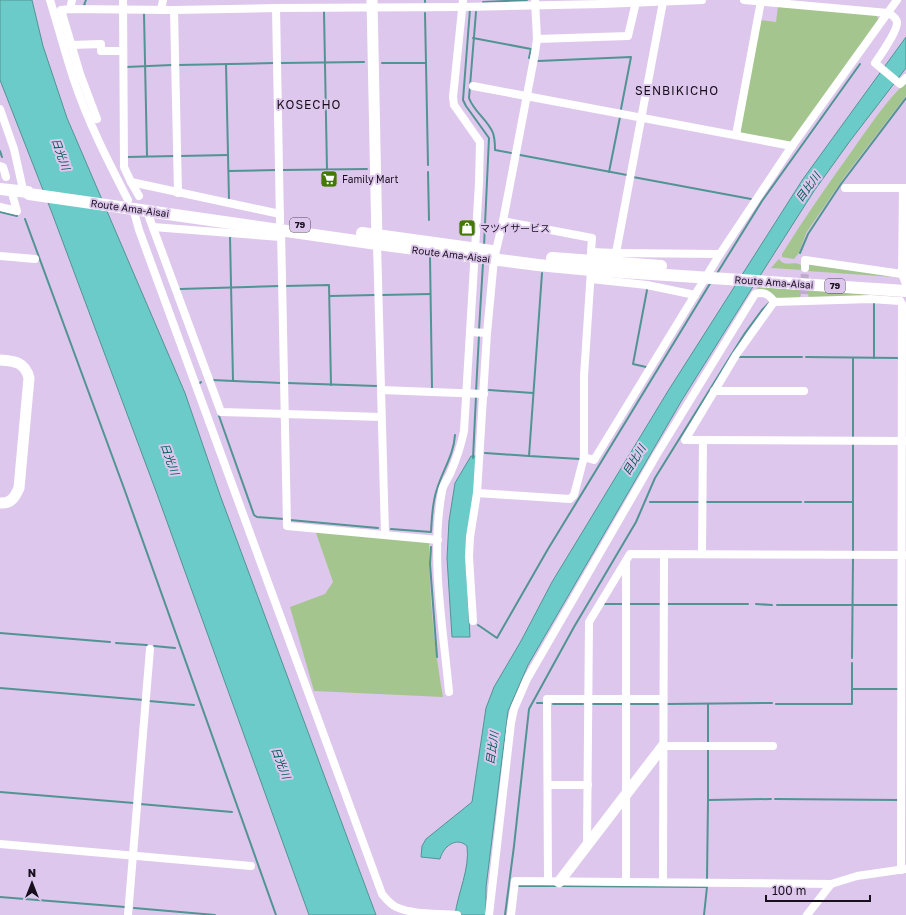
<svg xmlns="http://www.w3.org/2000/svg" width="906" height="915" viewBox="0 0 906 915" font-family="'Golos Text','Noto Sans JP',sans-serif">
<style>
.green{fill:#a5c58e}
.water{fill:#6bcbc8;stroke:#529394}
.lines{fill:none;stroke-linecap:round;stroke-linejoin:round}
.stream{stroke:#529394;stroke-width:2}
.street-tunnel{stroke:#c0abcd;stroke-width:8;stroke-dasharray:8 4;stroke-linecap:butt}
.street{stroke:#fff;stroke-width:8}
.secondary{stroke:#fff;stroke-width:11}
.primary{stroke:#fff;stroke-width:12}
.labels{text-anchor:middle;stroke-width:4;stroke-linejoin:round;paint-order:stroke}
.shield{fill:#dec7ec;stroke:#53465a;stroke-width:1}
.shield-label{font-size:9px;font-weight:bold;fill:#170f1c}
.poi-label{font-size:10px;fill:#170f1c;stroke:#dec7ec;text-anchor:start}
.street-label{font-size:10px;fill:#170f1c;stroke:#dec7ec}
.water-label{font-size:11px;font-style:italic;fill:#005b59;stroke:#dec7ec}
.quarter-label{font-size:12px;letter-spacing:1px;fill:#170f1c;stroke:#dec7ec}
</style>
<rect width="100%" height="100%" fill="#dec7ec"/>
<g class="green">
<polygon points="778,6 876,15 879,20 792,140 789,142 741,133 740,130 760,20 776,22"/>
<path d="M906,82V96L845,176L806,233L799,253L794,259L782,257V254C803,220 826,187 849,155C867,130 884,103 906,82Z"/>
<path d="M779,259C785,268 793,260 801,265L803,270L771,268Z"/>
<polygon points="809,263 894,277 807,271"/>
<polygon points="758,287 802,290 800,298 779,298 754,293"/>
<polygon points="807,290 898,297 896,298 809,298"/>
<path d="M315,530L429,542C429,594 434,646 443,697L314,691L290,607L325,594L333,582Z"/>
</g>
<g class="water">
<polygon points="0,0 32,0 43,46 67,118 185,393 220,495 376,915 309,915 157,494 52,213 0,80"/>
<path d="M906,37V68L850,141L814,191L749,293L682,400L528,665L508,711L486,887V915H455C458,892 470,869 467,846C456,836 443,847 440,859L421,857L422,846L426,839L472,802L486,708L494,687L521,641L552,582L668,391L803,179Z"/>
<polygon points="471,456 476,456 475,492 466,560 470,637 452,637 447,558 449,521 455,483"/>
</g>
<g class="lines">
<g class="stream">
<polyline points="425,2 425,0"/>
<polyline points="483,2 527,0"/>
<polyline points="85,5 84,5 86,0"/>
<polyline points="470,9 463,100 466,106 489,138 484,246"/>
<polyline points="324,12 327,170"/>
<path d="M476,12L469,98C474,112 488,120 493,133C495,139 495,144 495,150L511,153"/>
<polyline points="425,13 428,165"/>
<polyline points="144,14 147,156"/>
<polyline points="473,38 531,49 529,58"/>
<polyline points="538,61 631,57 621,109"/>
<polyline points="281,63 364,62"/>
<polyline points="382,63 426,63"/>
<polyline points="226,64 229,200"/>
<polyline points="178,65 275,63"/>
<polyline points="126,67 172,65"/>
<polyline points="0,151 2,157"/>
<polyline points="520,155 627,175"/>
<polyline points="180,156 228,155"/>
<polyline points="127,157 175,156"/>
<polyline points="282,170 367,169"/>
<polyline points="229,171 277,170"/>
<polyline points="428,172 429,220"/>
<polyline points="609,172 620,117"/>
<polyline points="633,177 751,199"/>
<polyline points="0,212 17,216"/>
<polyline points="25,219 125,491 276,915"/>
<polyline points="230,236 233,381"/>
<polyline points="800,253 808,234 841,184 906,98"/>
<polyline points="430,257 432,388"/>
<polyline points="542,273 529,456 580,459"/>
<polyline points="716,275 762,201 860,64"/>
<polyline points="285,286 329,285 331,385"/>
<polyline points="180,289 280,286"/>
<polyline points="382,295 430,294"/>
<polyline points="330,296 375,295"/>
<polyline points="479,330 483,263"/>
<polyline points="739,357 802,357"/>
<polyline points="806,357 899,358"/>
<polyline points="874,358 874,302"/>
<polyline points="646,367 633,364 647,290"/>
<polyline points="212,380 281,383"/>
<polyline points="200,383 201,382"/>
<polyline points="287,383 377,386"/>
<polyline points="489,390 533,393"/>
<polyline points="476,392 479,335"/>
<polyline points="219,416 254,515 257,517 284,519"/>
<polyline points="853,438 853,358"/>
<polyline points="853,443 853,551"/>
<polyline points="485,453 529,456"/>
<polyline points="473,458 476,396"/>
<polyline points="650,502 699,502"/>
<polyline points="705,502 801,502"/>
<polyline points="805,502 853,502"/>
<polyline points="290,520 378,528"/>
<path d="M391,529L431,532C432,517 432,503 437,489C443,470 454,454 455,435"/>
<polyline points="431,547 430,564 437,657"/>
<polyline points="604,604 623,604"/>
<polyline points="630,604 659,604"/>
<polyline points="668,604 748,604"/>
<polyline points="756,604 772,605"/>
<polyline points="777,605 899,605"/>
<polyline points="478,625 497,638 548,549 711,282"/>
<polyline points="0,633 110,642"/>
<polyline points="116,643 147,645"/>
<polyline points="154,646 175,648"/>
<polyline points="852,658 853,558"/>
<polyline points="0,688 144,700"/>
<polyline points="852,689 899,689"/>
<polyline points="149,701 194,705"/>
<polyline points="537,703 543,703"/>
<polyline points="553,704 583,704"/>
<polyline points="593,704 622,704"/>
<polyline points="631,704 658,704"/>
<polyline points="668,704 772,703"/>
<polyline points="776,704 852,704 852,663"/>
<polyline points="708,743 708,704"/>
<polyline points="708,749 708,800"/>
<polyline points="0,792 134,803"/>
<polyline points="775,799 899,800"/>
<polyline points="140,804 232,812"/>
<polyline points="707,879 708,800 771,799"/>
<polyline points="518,886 557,886"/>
<polyline points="561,886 707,887 704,915"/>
<polyline points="0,897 125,907"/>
<polyline points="134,908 215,915"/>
<polyline points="505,915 514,846 529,709 574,627 636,522 655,478 730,357 745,333 762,310 769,303"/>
</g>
<polyline class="street-tunnel" points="804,294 805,268"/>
<g class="street">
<path d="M50,0C58,26 65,53 74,80C88,122 108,161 128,200"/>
<polyline points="123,0 124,167 131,182 139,196"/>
<path d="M744,0L888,13C892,15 896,18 897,22C898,30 880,56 875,63L900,84L906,78"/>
<polyline points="276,8 280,222"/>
<polyline points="70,9 72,0"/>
<polyline points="161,10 163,0"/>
<polyline points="174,10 178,193"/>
<polyline points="537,39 628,36 636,2"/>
<polyline points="71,45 101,44 101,51 123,51"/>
<polyline points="473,86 792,146"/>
<polyline points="0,109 14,149 22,185"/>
<polyline points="97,119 80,74 61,10 70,9 174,10 276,8 462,7 602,4 702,0"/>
<polyline points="736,135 761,1"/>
<polyline points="0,166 3,167 6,177"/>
<polyline points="131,182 280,214"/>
<polyline points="845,188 906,188"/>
<polyline points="0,207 17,211 13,197"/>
<path d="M133,208L139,230L382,894C386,899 390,904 396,907C413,915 439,913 457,915"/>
<polyline points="149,217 221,412 381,417"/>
<polyline points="503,221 592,238 591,252"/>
<polyline points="153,227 281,237"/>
<polyline points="281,230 287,526 438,540"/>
<polyline points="377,244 385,534"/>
<polyline points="616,253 720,254"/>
<polyline points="0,256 35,259"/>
<polyline points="592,261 591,252 616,253 663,2"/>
<polyline points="805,268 805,260 902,274 906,284"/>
<polyline points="902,274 903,188"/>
<polyline points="591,279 647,285 695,295"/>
<polyline points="900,301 902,304 901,870"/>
<polyline points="470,332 487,333"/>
<polyline points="381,390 484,394"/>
<polyline points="714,391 804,391"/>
<polyline points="703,440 906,441"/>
<polyline points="584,457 594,460 720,254 792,146 897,0"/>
<polyline points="477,493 570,499 574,495 584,457 584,376 591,270"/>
<polyline points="702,554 703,440 685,440 736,355 774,302"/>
<polyline points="473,621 469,557 470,537 477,493 487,333 494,259 503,221 535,53 537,39 535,0"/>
<path d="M449,692C443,626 430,557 442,491C443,485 447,480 450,474C456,460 461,446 464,431L479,183L480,142L454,105L453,97L463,0"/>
<polyline points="663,746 773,746"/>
<polyline points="548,785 588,785"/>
<polyline points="0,844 251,866"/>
<polyline points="587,845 589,622 630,554 906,555"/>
<polyline points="548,881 547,699 663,699"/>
<polyline points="626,882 626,561"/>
<polyline points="663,882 664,554"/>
<polyline points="128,915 150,649"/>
<path d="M489,915L511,723L514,709L527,679L657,454L755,294C763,291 770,295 774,302L871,299L900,301"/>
<polyline points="511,915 515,881 831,884"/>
<polyline points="807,915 831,884 857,876 905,869"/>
</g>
<g class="secondary">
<polyline points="372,0 377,243"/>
<path d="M0,360C15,361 25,362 29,378L19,488C15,497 11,504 0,503"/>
<polyline points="559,882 663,746"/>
</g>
<g class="primary">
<polyline points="0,189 28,192 29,194 377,244 538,265 591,270 906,291"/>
<polyline points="362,233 492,251"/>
<polyline points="552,258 661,266"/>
</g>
</g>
<defs>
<g id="supermarket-square" transform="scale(0.9)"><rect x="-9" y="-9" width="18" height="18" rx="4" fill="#457802" stroke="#dec7ec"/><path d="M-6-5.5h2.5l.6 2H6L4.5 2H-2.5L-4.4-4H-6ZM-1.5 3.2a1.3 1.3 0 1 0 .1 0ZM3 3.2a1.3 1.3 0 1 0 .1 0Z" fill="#fff"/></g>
<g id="shop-square" transform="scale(0.9)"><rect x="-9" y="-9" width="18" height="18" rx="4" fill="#457802" stroke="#dec7ec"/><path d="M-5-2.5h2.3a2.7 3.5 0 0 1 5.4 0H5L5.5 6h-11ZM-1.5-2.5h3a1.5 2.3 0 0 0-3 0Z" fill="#fff"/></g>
</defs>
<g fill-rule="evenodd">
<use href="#supermarket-square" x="329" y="179"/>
<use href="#shop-square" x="467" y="228"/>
</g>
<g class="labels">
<g class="shield">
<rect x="290" y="218" width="20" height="14" rx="3"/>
<rect x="825" y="279" width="20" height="14" rx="3"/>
</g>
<g class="shield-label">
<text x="300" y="228">79</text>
<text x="835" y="289">79</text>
</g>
<g class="poi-label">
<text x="342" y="183">Family Mart</text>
<text x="480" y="232">マツイサービス</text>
</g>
<g class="street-label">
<text transform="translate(130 208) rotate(8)" y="4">Route Ama-Aisai</text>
<text transform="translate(451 254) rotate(7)" y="4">Route Ama-Aisai</text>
<text transform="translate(774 282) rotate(4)" y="4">Route Ama-Aisai</text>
</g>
<g class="water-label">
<text transform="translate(61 154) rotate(70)" y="4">日光川</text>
<text transform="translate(808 187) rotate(-54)" y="4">目比川</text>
<text transform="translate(170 459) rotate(70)" y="4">日光川</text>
<text transform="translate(634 460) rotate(-58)" y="4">目比川</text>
<text transform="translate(492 748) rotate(-82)" y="4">目比川</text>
<text transform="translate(281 763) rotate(69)" y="4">日光川</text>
</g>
<g class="quarter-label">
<text x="677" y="95">SENBIKICHO</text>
<text x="309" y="109">KOSECHO</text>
</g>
</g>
<g transform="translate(32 883)" stroke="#dec7ec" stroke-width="3" paint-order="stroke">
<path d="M0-3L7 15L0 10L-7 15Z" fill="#170f1c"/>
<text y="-6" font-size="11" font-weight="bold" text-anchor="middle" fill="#170f1c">N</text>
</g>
<path d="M766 895v6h104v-6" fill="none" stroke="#170f1c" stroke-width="2"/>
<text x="772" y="895" font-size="12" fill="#170f1c" stroke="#dec7ec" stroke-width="3" paint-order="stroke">100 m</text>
</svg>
